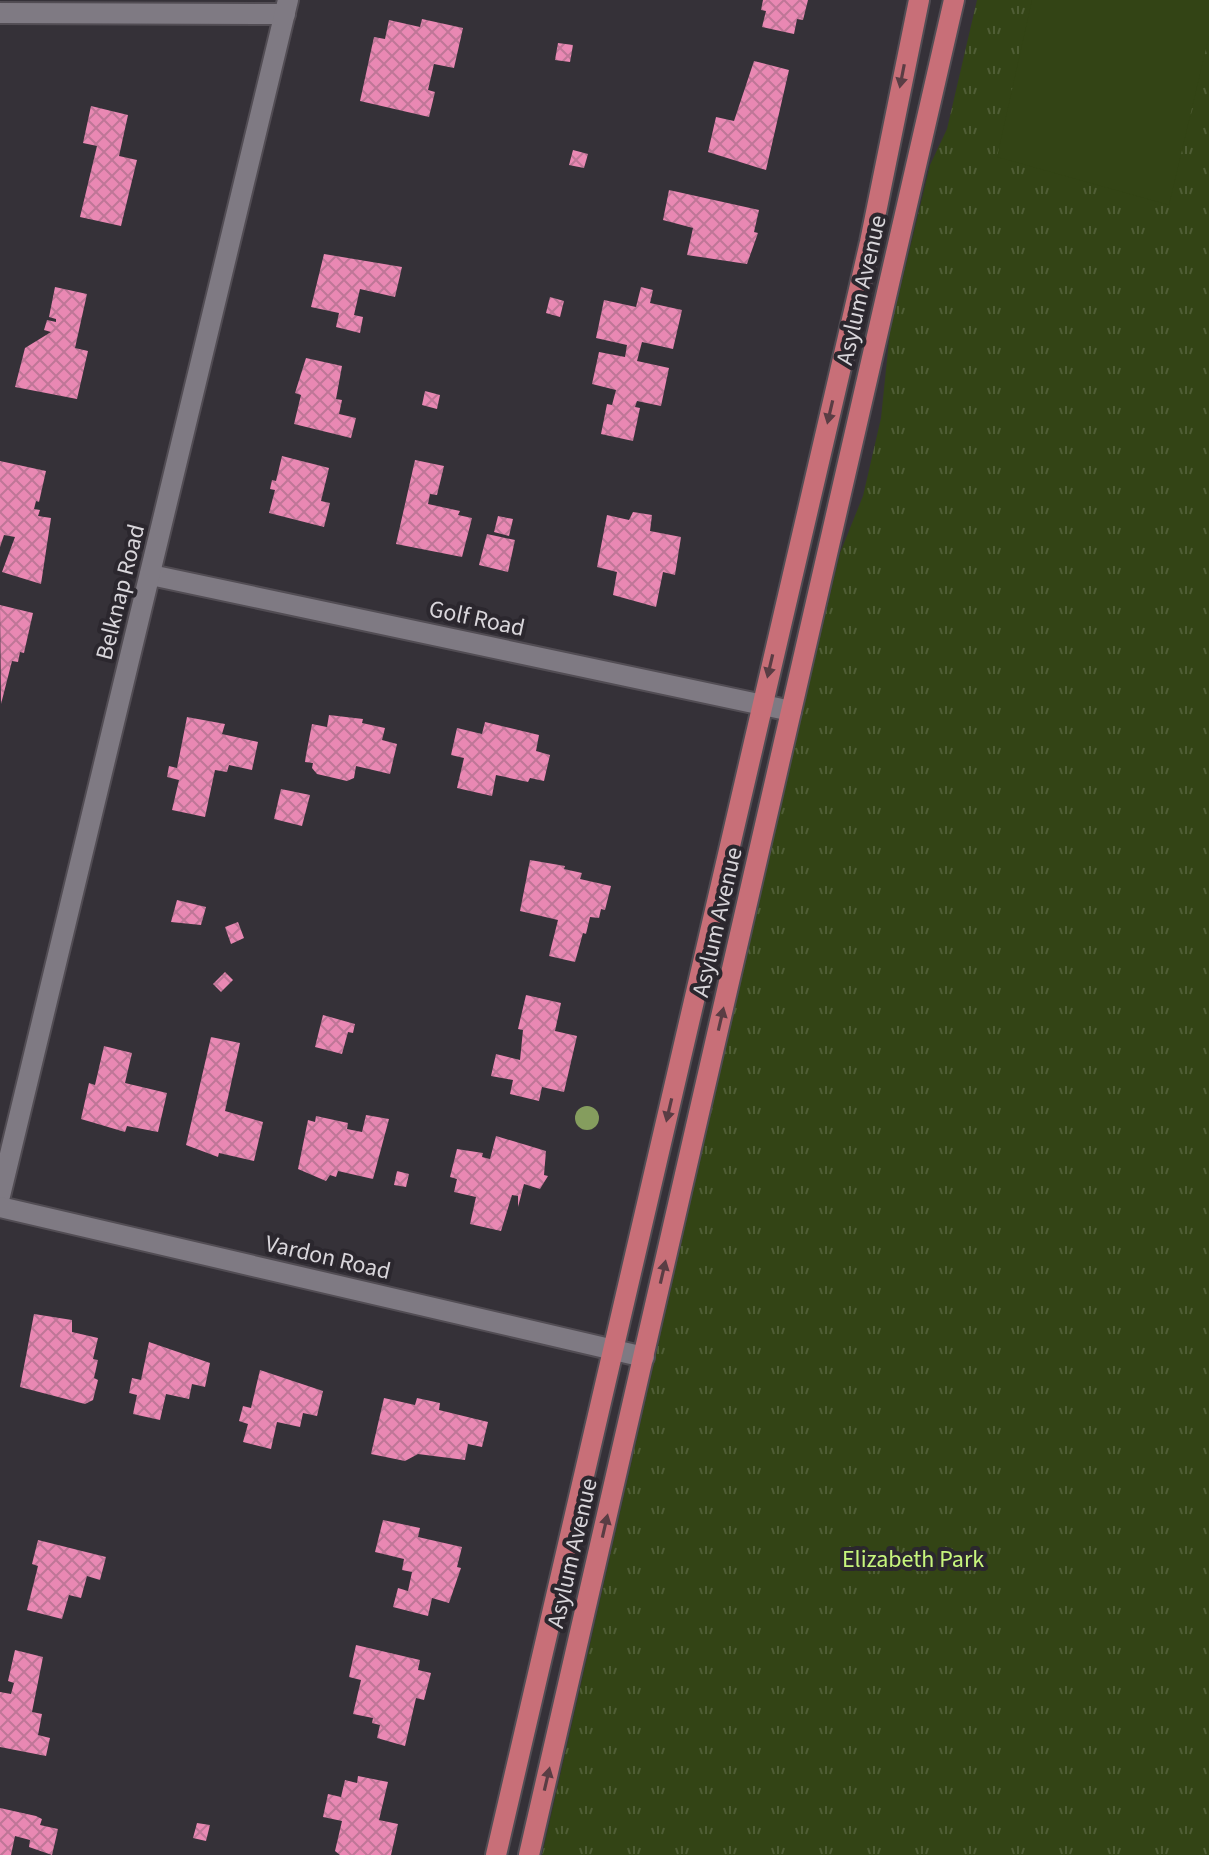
<svg xmlns="http://www.w3.org/2000/svg" width="1209" height="1855" viewBox="0 0 1209 1855" font-family="'Source Sans 3',sans-serif">
<style>
.park{fill:url(#park-tufts)}
.pitch{fill:#334415}
.building{fill:url(#building-cross-hatch)}
.lines{fill:none;stroke-linecap:round;stroke-linejoin:round}
.minor-casing{stroke:#524d54;stroke-width:24}
.major-casing{stroke:#524d54;stroke-width:24}
.minor{stroke:#7f7a83;stroke-width:20}
.major{stroke:#c86f78;stroke-width:20}
.tree{fill:#859d5e}
.oneway{fill:#5a3d44}
.labels{text-anchor:middle;stroke-width:8;stroke-linejoin:round;paint-order:stroke}
.street-label{font-size:24px;fill:#d9d6db;stroke:#2b272e}
.park-label{font-size:24px;fill:#c7f57d;stroke:#2b272e}
</style>
<defs>
<pattern id="park-tufts" width="24" height="20" patternUnits="userSpaceOnUse" patternTransform="scale(2)"><rect width="24" height="20" fill="#334415"/><path d="M3 7l-1-3M5 7V3M7 7l1-3M15 17l-1-3M17 17v-4M19 17l1-3" fill="none" stroke="#505e36"/></pattern>
<pattern id="building-cross-hatch" width="8" height="8" patternUnits="userSpaceOnUse" patternTransform="scale(2)"><rect width="8" height="8" fill="#e988b3"/><path d="M0 0l8 8M0 8l8-8" fill="none" stroke="#bf7697"/></pattern>
</defs>
<rect width="100%" height="100%" fill="#353138"/>
<polygon class="park" points="977,0 1209,0 1209,1855 542,1855 802,713 840,553 863,496 881,418 890,331 930,165 947,129"/>
<polygon class="pitch" points="1032,0 1209,0 1209,36 1169,205 997,157"/>
<g class="building">
<polygon points="763,0 808,0 803,20 797,19 794,34 762,27 766,11 761,10"/>
<polygon points="422,19 463,28 454,68 434,64 428,90 435,92 429,117 360,101 374,37 385,39 389,20 420,27"/>
<polygon points="558,43 573,45 570,62 555,60"/>
<polygon points="754,61 789,70 766,170 708,152 716,117 734,121"/>
<polygon points="91,106 128,115 119,156 137,160 121,226 80,217 97,146 83,143"/>
<polygon points="573,150 588,154 584,168 569,165"/>
<polygon points="669,190 759,210 754,232 758,233 747,264 687,255 693,228 663,220"/>
<polygon points="324,254 402,267 395,297 360,289 354,315 363,317 360,333 336,327 339,313 311,307"/>
<polygon points="55,287 87,294 75,348 88,351 77,399 15,387 25,348 51,332 44,330 47,320 56,322 56,319 49,317"/>
<polygon points="641,287 653,290 650,303 682,310 673,349 642,342 637,361 669,368 661,406 637,401 635,407 640,408 633,441 601,434 607,404 612,405 616,390 592,384 599,352 625,357 627,345 596,338 604,300 636,307"/>
<polygon points="550,297 564,301 560,317 546,313"/>
<polygon points="306,358 342,366 336,399 342,400 339,414 356,418 351,438 294,424 301,395 295,393"/>
<polygon points="425,391 440,395 437,409 422,405"/>
<polygon points="282,456 329,468 321,501 330,503 324,527 269,513 275,490 270,489 272,480 276,481"/>
<polygon points="415,460 444,466 437,495 430,494 428,504 460,511 458,515 472,518 462,557 396,544"/>
<polygon points="0,461 46,471 39,502 36,501 34,509 40,510 38,516 51,518 41,584 2,572 15,537 4,535 0,547"/>
<polygon points="633,512 652,515 650,531 681,537 675,575 663,572 656,607 613,595 617,572 597,567 607,515 629,520"/>
<polygon points="498,516 513,519 509,536 494,532"/>
<polygon points="487,534 515,540 508,572 479,565"/>
<polygon points="0,605 33,613 24,653 20,652 18,662 12,661 1,704"/>
<polygon points="329,715 363,719 362,723 385,728 382,740 397,744 390,774 356,766 354,778 347,781 317,774 312,768 313,763 305,762 306,755 312,724 327,727"/>
<polygon points="187,717 225,724 222,734 258,742 252,770 229,765 227,772 215,770 205,817 172,810 179,780 167,777 169,766 177,768"/>
<polygon points="485,722 539,735 536,751 550,755 544,781 530,778 528,782 496,775 492,796 457,788 464,758 451,755 457,728 482,734"/>
<polygon points="281,789 310,795 302,826 274,819"/>
<polygon points="530,860 565,866 564,869 582,873 580,879 611,886 605,910 601,909 599,918 590,917 586,934 583,933 575,962 549,956 558,920 520,911"/>
<polygon points="177,900 206,907 201,925 171,922"/>
<polygon points="238,922 244,938 231,944 225,927"/>
<polygon points="225,972 233,980 221,992 213,984"/>
<polygon points="526,995 561,1003 555,1031 577,1036 564,1092 542,1087 539,1101 510,1094 513,1080 491,1076 496,1054 520,1060 523,1030 518,1029"/>
<polygon points="323,1015 355,1024 353,1033 348,1032 342,1054 315,1047"/>
<polygon points="211,1037 240,1043 225,1111 263,1122 254,1161 219,1153 218,1157 186,1145"/>
<polygon points="104,1046 132,1053 125,1083 167,1093 158,1132 127,1126 125,1132 81,1119 89,1083 95,1085"/>
<polygon points="366,1115 389,1119 373,1179 338,1171 336,1177 330,1175 326,1181 298,1169 308,1120 315,1122 316,1116 348,1123 347,1129 362,1132"/>
<polygon points="496,1136 546,1151 544,1175 548,1176 540,1189 524,1184 518,1207 518,1196 512,1195 501,1231 470,1224 476,1197 454,1192 457,1179 450,1177 457,1149 483,1153 482,1157 490,1159"/>
<polygon points="397,1171 409,1174 406,1187 394,1185"/>
<polygon points="34,1314 72,1320 72,1332 98,1338 93,1359 98,1360 94,1378 98,1380 93,1400 85,1404 20,1387"/>
<polygon points="149,1342 210,1363 205,1387 192,1384 189,1399 166,1394 160,1420 133,1414 137,1395 129,1393 132,1378 141,1380"/>
<polygon points="260,1370 323,1391 317,1416 303,1413 300,1427 277,1422 271,1449 243,1442 248,1424 239,1421 243,1406 251,1408"/>
<polygon points="384,1398 415,1405 417,1398 440,1403 439,1410 488,1422 482,1447 468,1444 465,1460 418,1454 405,1461 371,1454"/>
<polygon points="383,1520 420,1528 418,1537 462,1547 457,1567 461,1568 449,1603 432,1598 428,1616 393,1607 398,1588 408,1591 412,1572 402,1570 404,1559 375,1552"/>
<polygon points="38,1540 106,1557 100,1580 87,1576 81,1598 69,1595 62,1619 27,1610 38,1566 32,1564"/>
<polygon points="356,1645 420,1660 418,1670 431,1673 424,1700 416,1698 405,1746 377,1738 380,1725 372,1723 373,1718 353,1714 361,1680 349,1677"/>
<polygon points="15,1650 43,1657 32,1712 42,1714 38,1735 50,1738 46,1756 0,1747 0,1692 11,1694 14,1683 8,1681"/>
<polygon points="358,1776 388,1782 379,1820 398,1824 391,1855 340,1855 335,1851 342,1821 323,1817 328,1794 341,1797 345,1780 357,1783"/>
<polygon points="0,1808 36,1816 42,1819 40,1825 58,1829 52,1855 29,1847 30,1840 15,1836 11,1855 0,1855"/>
<polygon points="197,1823 210,1825 206,1841 193,1838"/>
</g>
<g class="lines">
<g class="minor-casing">
<g id="minor">
<polyline points="0,13 285,14"/>
<polyline points="151,575 791,711"/>
<polyline points="0,1196 288,0"/>
<polyline points="0,1207 644,1357"/>
</g>
</g>
<g class="major-casing">
<g id="major">
<polyline points="496,1855 870,242 919,0"/>
<polyline points="529,1855 954,0"/>
</g>
</g>
<use href="#minor" class="minor"/>
<use href="#major" class="major"/>
</g>
<circle class="tree" cx="587" cy="1118" r="12"/>
<defs><path id="oneway-solid" d="M-6-.8H1V-3.2L6.5 0L1 3.2V.8H-6Z" transform="scale(2)"/></defs>
<g class="oneway">
<use href="#oneway-solid" transform="translate(902 76) rotate(101)"/>
<use href="#oneway-solid" transform="translate(830 412) rotate(103)"/>
<use href="#oneway-solid" transform="translate(770 666) rotate(103)"/>
<use href="#oneway-solid" transform="translate(721 1019) rotate(-77)"/>
<use href="#oneway-solid" transform="translate(669 1110) rotate(103)"/>
<use href="#oneway-solid" transform="translate(663 1272) rotate(-77)"/>
<use href="#oneway-solid" transform="translate(605 1526) rotate(-77)"/>
<use href="#oneway-solid" transform="translate(547 1779) rotate(-77)"/>
</g>
<g class="labels">
<g class="street-label">
<text transform="translate(861 290) rotate(-77)" y="8">Asylum Avenue</text>
<text transform="translate(120 592) rotate(-76)" y="8">Belknap Road</text>
<text transform="translate(477 618) rotate(12)" y="8">Golf Road</text>
<text transform="translate(717 922) rotate(-77)" y="8">Asylum Avenue</text>
<text transform="translate(328 1257) rotate(13)" y="8">Vardon Road</text>
<text transform="translate(572 1553) rotate(-77)" y="8">Asylum Avenue</text>
</g>
<g class="park-label">
<text x="913" y="1567">Elizabeth Park</text>
</g>
</g>
</svg>
